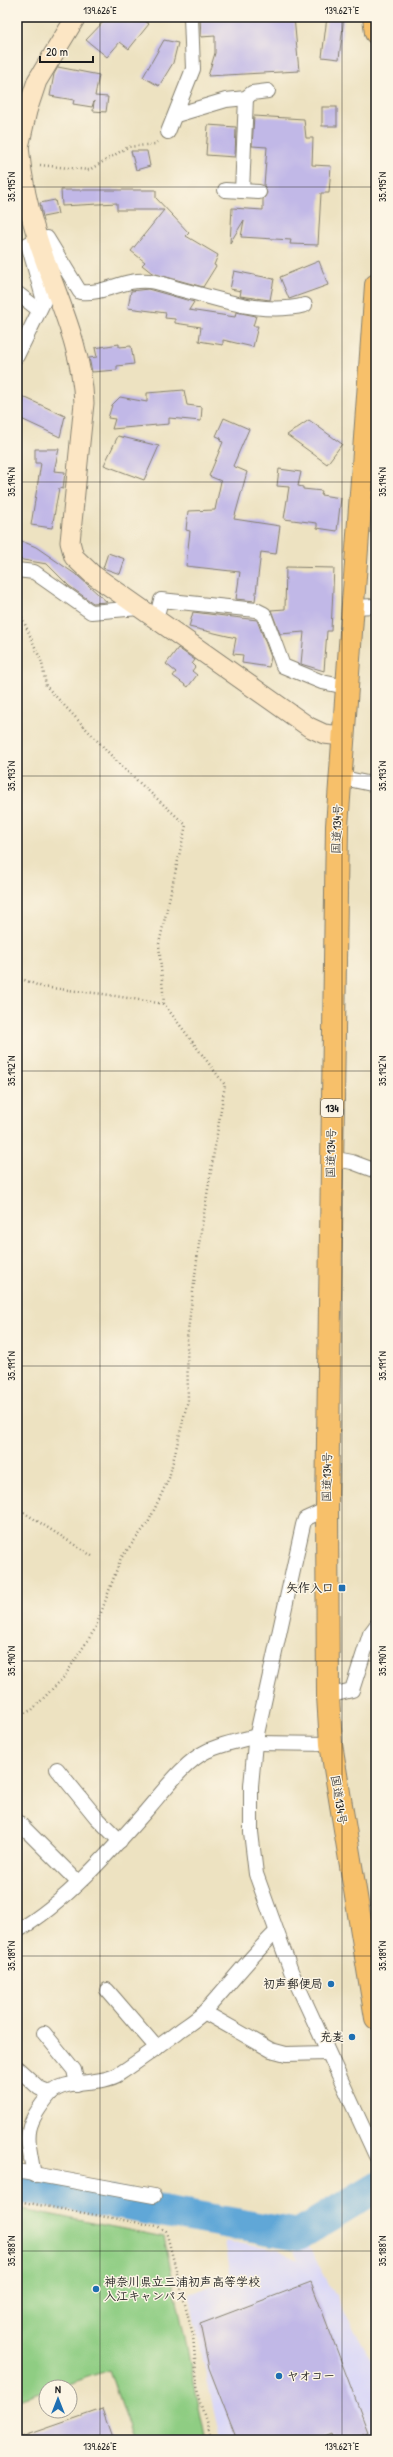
<svg xmlns="http://www.w3.org/2000/svg" width="393" height="2457" viewBox="0 0 393 2457" font-family="'Patrick Hand','Klee One',sans-serif">
<style>
.built{fill:#d9d7f8}
.green{fill:#8fcd83;stroke:#567450}
.lines{fill:none;stroke-linecap:round;stroke-linejoin:round}
.river{stroke:#61a7d7;stroke-width:32}
.building{fill:#c1b8e7}
.street-casing{stroke:#847f6e;stroke-width:16}
.secondary-casing{stroke:#847f6e;stroke-width:21}
.highway-casing{stroke:#847f6e;stroke-width:24}
.path{stroke:#847f6e;stroke-width:2.5;stroke-dasharray:1 3;stroke-linecap:butt}
.street{stroke:#fff;stroke-width:14}
.secondary{stroke:#fce6c4;stroke-width:19}
.highway{stroke:#f7c06b;stroke-width:22}
.ticks{fill:none;stroke:#1c1c1c;stroke-width:1;stroke-opacity:0.45}
.poi-dot{fill:#1f6fb2;stroke:#fcf5e5;stroke-width:1.5}
.labels{text-anchor:middle;stroke-width:3;stroke-linejoin:round;paint-order:stroke}
.shield{fill:#fcf5e5;stroke:#5f5d58;stroke-width:1}
.shield-label{font-size:11px;font-weight:bold;fill:#1c1c1c}
.street-label{font-size:12px;fill:#1c1c1c;stroke:#fcf5e5}
.poi-label{font-size:12px;font-weight:bold;fill:#1c1c1c;stroke:#fcf5e5;text-anchor:end}
.neatline{fill:none;stroke:#1c1c1c;stroke-width:1.5}
.ticks-label{font-size:10px;text-anchor:middle;fill:#1c1c1c}
</style>
<rect width="100%" height="100%" fill="#fcf5e5"/>
<filter id="ink" filterUnits="userSpaceOnUse"><feTurbulence type="fractalNoise" baseFrequency=".025" numOctaves="2"/><feDisplacementMap in="SourceGraphic" scale="8" xChannelSelector="R" yChannelSelector="G"/><feConvolveMatrix kernelMatrix="1 2 1 2 8 2 1 2 1" color-interpolation-filters="sRGB"/></filter>
<filter id="wash" filterUnits="userSpaceOnUse"><feTurbulence type="fractalNoise" baseFrequency=".012" numOctaves="4" result="noise"/><feDisplacementMap in="SourceGraphic" scale="16" xChannelSelector="R" yChannelSelector="G"/><feGaussianBlur stdDeviation="0.9" result="paint"/><feColorMatrix in="noise" values="0 0 0 0 0 0 0 0 0 0 0 0 0 0 0 0 0 1.4 0 .05"/><feComposite in="paint" operator="in"/></filter>
<g filter="url(#wash)">
<rect width="100%" height="100%" fill="#ede2c1"/>
<polygon class="built" points="225,2241 278,2250 299,2260 293,2249 306,2242 376,2369 376,2440 220,2440 189,2294 231,2278"/>
<polygon class="green" points="17,2208 164,2237 206,2440 133,2440 109,2370 58,2387 46,2387 46,2391 17,2401"/>
<g class="lines">
<polyline class="river" points="17,2186 298,2235 376,2188"/>
</g>
<g id="blocks">
<g class="building">
<polygon points="108,17 140,17 149,24 129,49 120,42 107,57 86,40"/>
<polygon points="200,17 294,17 299,71 208,76 215,53 215,36 201,37"/>
<polygon points="327,17 344,17 339,59 322,57"/>
<polygon points="164,40 178,43 173,63 159,86 143,77"/>
<polygon points="58,67 99,75 95,96 108,97 106,112 93,111 94,101 92,107 73,104 74,100 50,96 54,74"/>
<rect x="322" y="107" width="15" height="19"/>
<polygon points="254,116 304,119 306,138 313,138 312,165 331,166 329,193 321,193 318,245 290,244 291,240 241,237 244,220 230,243 232,208 263,210 263,199 267,193 264,186 267,147 252,146"/>
<polygon points="208,125 236,127 235,157 206,155"/>
<polygon points="131,151 147,151 150,166 136,170"/>
<polygon points="61,190 156,190 156,198 189,233 186,236 218,255 214,265 216,266 203,287 152,273 142,265 145,262 131,251 164,210 117,210 117,203 62,206"/>
<polygon points="55,200 58,214 43,217 40,203"/>
<polygon points="319,261 328,285 289,299 280,277"/>
<polygon points="234,271 274,279 270,300 240,296 241,291 230,289"/>
<polygon points="148,289 194,302 189,310 235,317 236,312 256,316 253,326 258,326 253,347 223,340 223,345 199,341 201,327 175,323 175,319 165,318 166,313 128,308 131,291"/>
<polygon points="119,344 119,347 131,346 134,364 117,366 117,370 92,372 89,358 97,357 95,348"/>
<polygon points="184,390 187,405 202,407 201,421 169,418 169,424 112,429 115,419 108,418 112,405 120,397 147,402 147,393"/>
<polygon points="17,394 65,416 60,437 17,417"/>
<polygon points="224,418 249,429 233,466 247,472 234,519 280,526 276,554 261,552 255,601 236,599 240,572 186,566 190,531 186,530 188,511 215,510 221,481 209,476 223,442 220,441 221,438 216,436"/>
<polygon points="309,420 342,444 327,464 287,435"/>
<polygon points="118,436 159,446 144,480 104,465"/>
<polygon points="35,449 59,449 54,471 65,472 63,489 59,488 52,528 31,525 41,463 35,463"/>
<polygon points="279,469 301,472 298,486 303,487 303,489 322,491 321,495 341,498 337,531 317,528 317,523 284,519 289,487 277,486"/>
<polygon points="17,539 36,547 78,576 107,602 93,603 69,586 47,564 17,559"/>
<polygon points="108,553 125,559 120,574 103,568"/>
<polygon points="286,567 334,568 331,631 327,631 324,671 301,664 304,632 280,634 271,610 285,609"/>
<polygon points="193,612 257,620 271,657 269,667 242,663 243,655 233,654 236,638 189,627"/>
<polygon points="178,648 195,660 192,664 195,667 192,671 197,675 188,687 173,676 176,672 166,664"/>
<polygon points="311,2282 368,2432 347,2440 334,2440 332,2434 317,2440 237,2440 209,2368 200,2324"/>
<polygon points="102,2409 113,2440 19,2440 19,2438"/>
</g>
</g>
</g>
<g filter="url(#ink)">
<use href="#blocks" fill-opacity="0" stroke="#847f6e" stroke-width="1"/>
<g class="lines">
<g class="street-casing">
<g id="street">
<polyline points="176,115 226,100 246,98 252,93 268,91"/>
<polyline points="168,132 193,69 191,17"/>
<polyline points="225,190 259,192"/>
<polyline points="242,191 246,98"/>
<polyline points="17,293 39,310"/>
<path d="M17,356L44,301L28,244L47,238L80,292C104,295 124,278 149,281C159,282 169,286 179,289C221,299 262,316 305,305"/>
<polyline points="17,570 34,572 91,612 139,608"/>
<polyline points="352,607 376,606"/>
<polyline points="156,619 161,600 256,610 264,614 283,666 322,682 346,687"/>
<polyline points="339,777 376,785"/>
<polyline points="331,1158 352,1162 376,1171"/>
<polyline points="327,1509 305,1519 303,1525 255,1743 251,1786 251,1832 256,1874 291,1971 376,2156"/>
<polyline points="328,1696 352,1690 370,1634 376,1626"/>
<polyline points="255,1743 331,1744"/>
<polyline points="57,1769 96,1817 120,1841"/>
<polyline points="17,1821 78,1882"/>
<polyline points="361,1930 376,1926"/>
<path d="M17,1931C64,1904 111,1851 146,1811C162,1793 185,1761 207,1751C222,1744 241,1740 257,1736"/>
<polyline points="107,1990 157,2048"/>
<polyline points="204,2012 271,2050 286,2054 327,2053"/>
<polyline points="44,2033 74,2070 77,2084"/>
<polyline points="17,2068 39,2088 51,2093"/>
<polyline points="17,2171 154,2196"/>
<path d="M34,2175C27,2135 22,2128 50,2094C64,2078 101,2086 119,2074C139,2061 159,2046 178,2032C187,2025 198,2019 205,2011C229,1985 250,1957 276,1932"/>
</g>
</g>
<g class="secondary-casing">
<g id="secondary">
<polyline points="17,147 19,147 27,111 37,81 76,17"/>
<path d="M19,147C22,179 28,209 38,240C55,294 82,344 84,403L70,542L74,557L92,574L309,727L324,734L342,736"/>
</g>
</g>
<g class="highway-casing">
<g id="highway">
<polyline points="374,17 376,33"/>
<polyline points="376,285 337,826 327,1509 328,1696 331,1744 376,2018"/>
</g>
</g>
<g class="path">
<polyline points="40,165 89,170 128,147 155,144 157,142"/>
<polyline points="17,606 42,663 46,686 121,766 186,825 159,944 164,1004 225,1085 199,1244 187,1339 188,1400 169,1478 148,1523 121,1558 95,1629 64,1677 32,1710 17,1716"/>
<polyline points="17,977 42,987 103,994 164,1004"/>
<polyline points="17,1508 92,1556"/>
<polyline points="17,2201 157,2226 166,2231 193,2335 198,2396 212,2440"/>
</g>
<use href="#street" class="street"/>
<use href="#secondary" class="secondary"/>
<use href="#highway" class="highway"/>
</g>
</g>
<path class="ticks" d="M100,17V2440M342,17V2440M17,187H376M17,482H376M17,776H376M17,1071H376M17,1366H376M17,1661H376M17,1956H376M17,2251H376"/>
<g class="poi-dot">
<rect x="338" y="1584" width="8" height="8" rx="2"/>
<circle cx="331" cy="1984" r="4"/>
<circle cx="352" cy="2037" r="4"/>
<circle cx="96" cy="2289" r="4"/>
<circle cx="279" cy="2376" r="4"/>
</g>
<g class="labels">
<rect class="shield" x="321" y="1099" width="22" height="18" rx="3"/>
<g class="shield-label">
<text x="332" y="1112">134</text>
</g>
<g class="street-label">
<text transform="translate(337 829) rotate(-88)" y="4">国道134号</text>
<text transform="translate(331 1153) rotate(-89)" y="4">国道134号</text>
<text transform="translate(327 1477) rotate(-89)" y="4">国道134号</text>
<text transform="translate(339 1800) rotate(81)" y="4">国道134号</text>
</g>
<g class="poi-label">
<text x="334" y="1592">矢作入口</text>
<text x="323" y="1988">初声郵便局</text>
<text x="344" y="2041">充麦</text>
<text x="104" y="2286" text-anchor="start">神奈川県立三浦初声高等学校<tspan x="104" dy="14">入江キャンパス</tspan></text>
<text x="287" y="2380" text-anchor="start">ヤオコー</text>
</g>
</g>
<rect width="393" height="2457" fill="none" stroke="#fcf5e5" stroke-width="44"/>
<g transform="translate(58 2399)"><circle r="19" fill="#fcf5e5" stroke="#a29e95"/>
<path d="M0-3L7 15L0 10L-7 15Z" fill="#1f6fb2"/>
<text y="-6" font-size="11" font-weight="bold" text-anchor="middle" fill="#1c1c1c">N</text>
</g>
<path d="M40 56v6h53v-6" fill="none" stroke="#1c1c1c" stroke-width="2"/>
<text x="46" y="56" font-size="12" fill="#1c1c1c" stroke="#fcf5e5" stroke-width="3" paint-order="stroke">20 m</text>
<rect x="22" y="22" width="349" height="2413" class="neatline"/>
<g class="ticks-label">
<text x="100" y="14">139.626°E</text>
<text x="342" y="14">139.627°E</text>
<text transform="translate(11 187) rotate(-90)" y="4">35.195°N</text>
<text transform="translate(382 187) rotate(-90)" y="4">35.195°N</text>
<text transform="translate(11 482) rotate(-90)" y="4">35.194°N</text>
<text transform="translate(382 482) rotate(-90)" y="4">35.194°N</text>
<text transform="translate(11 776) rotate(-90)" y="4">35.193°N</text>
<text transform="translate(382 776) rotate(-90)" y="4">35.193°N</text>
<text transform="translate(11 1071) rotate(-90)" y="4">35.192°N</text>
<text transform="translate(382 1071) rotate(-90)" y="4">35.192°N</text>
<text transform="translate(11 1366) rotate(-90)" y="4">35.191°N</text>
<text transform="translate(382 1366) rotate(-90)" y="4">35.191°N</text>
<text transform="translate(11 1661) rotate(-90)" y="4">35.190°N</text>
<text transform="translate(382 1661) rotate(-90)" y="4">35.190°N</text>
<text transform="translate(11 1956) rotate(-90)" y="4">35.189°N</text>
<text transform="translate(382 1956) rotate(-90)" y="4">35.189°N</text>
<text transform="translate(11 2251) rotate(-90)" y="4">35.188°N</text>
<text transform="translate(382 2251) rotate(-90)" y="4">35.188°N</text>
<text x="100" y="2450">139.626°E</text>
<text x="342" y="2450">139.627°E</text>
</g>
</svg>
